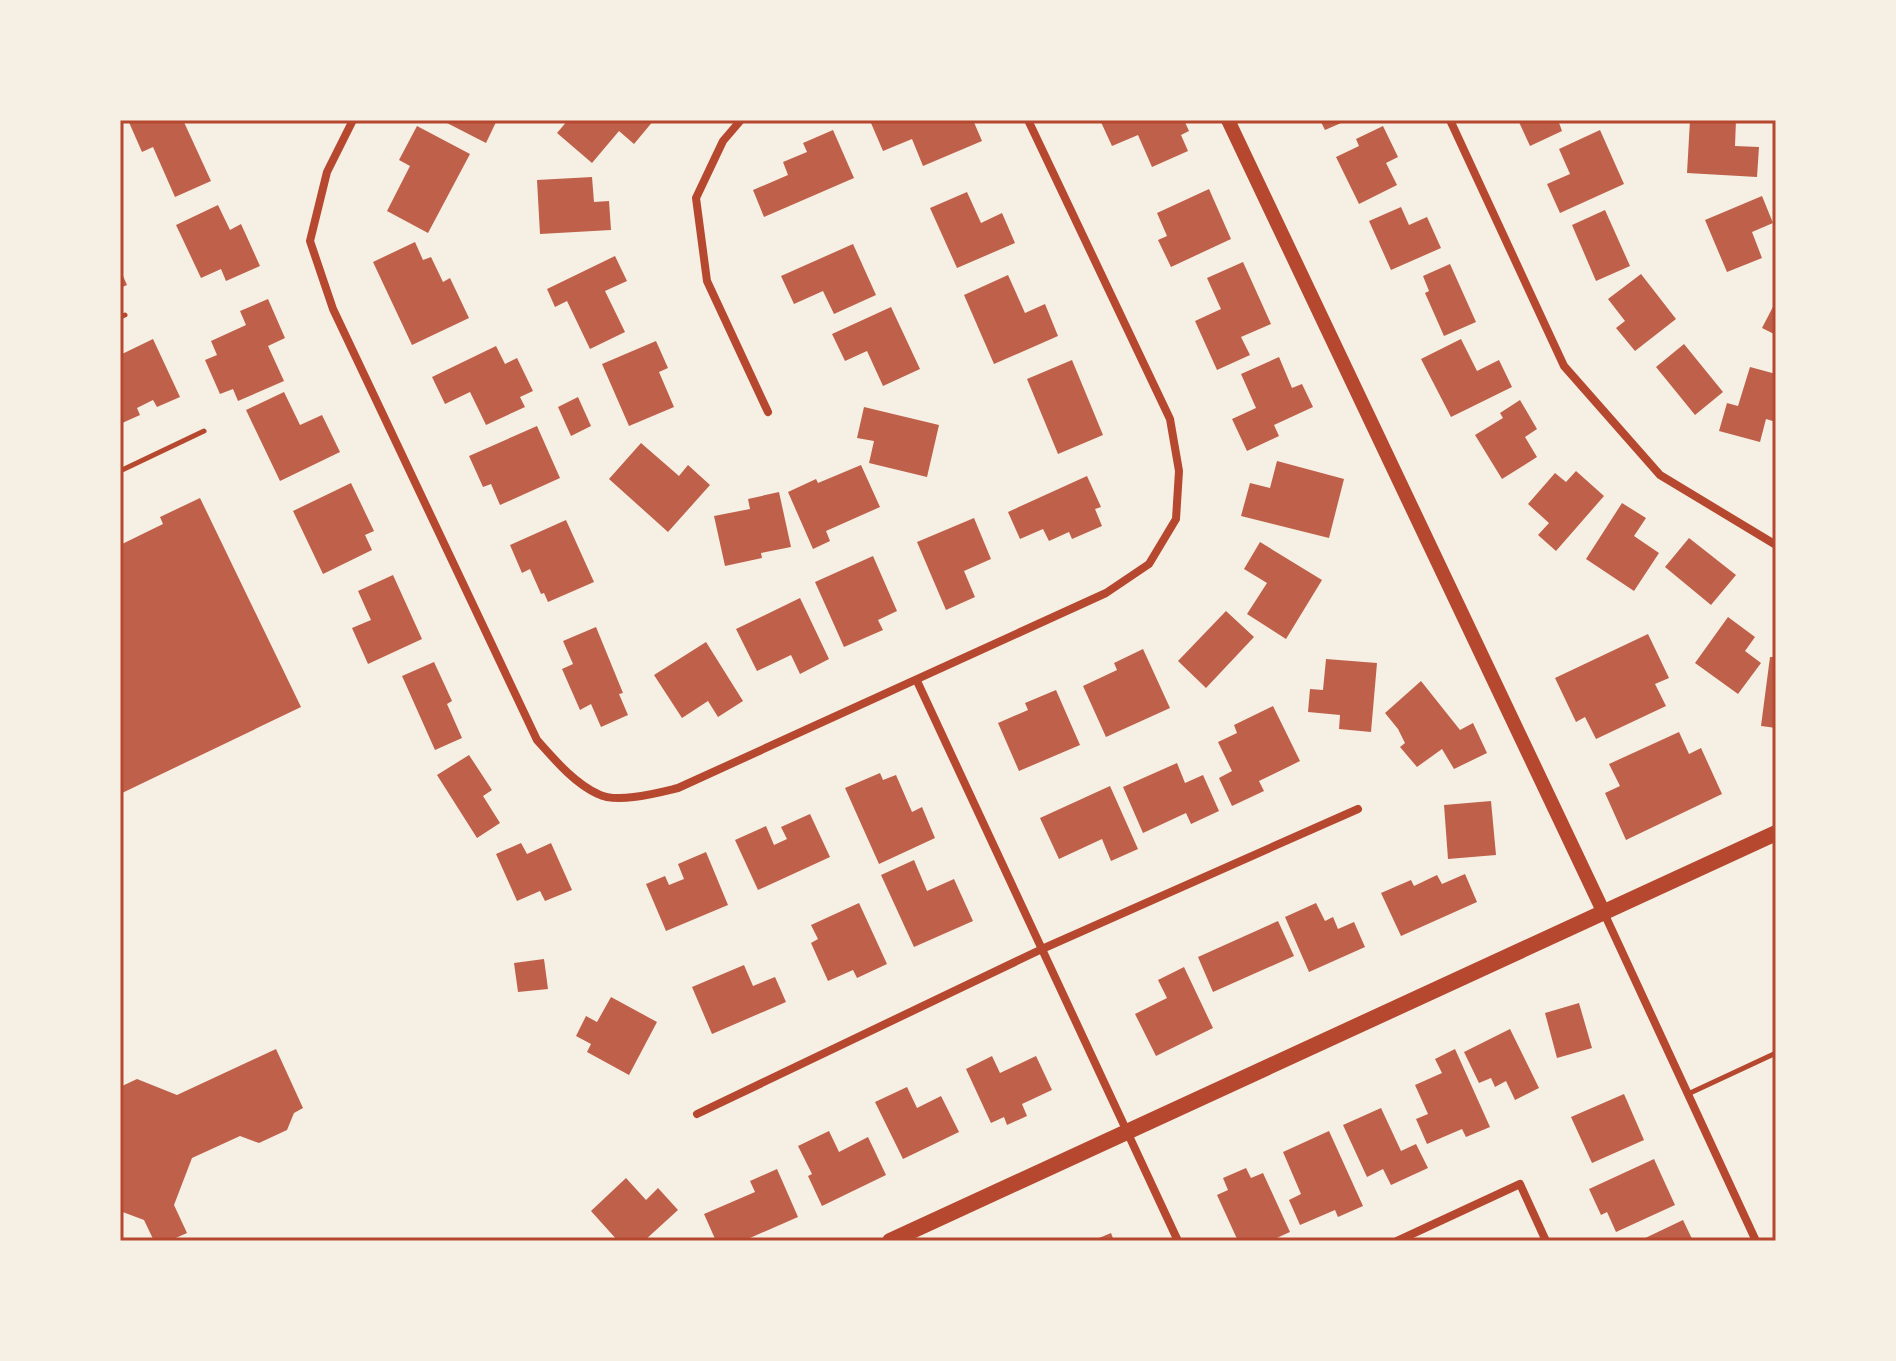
<svg xmlns="http://www.w3.org/2000/svg" width="1896" height="1361" viewBox="0 0 1896 1361" font-family="Arial,sans-serif">
<style>
.building{fill:#bf614a}
.lines{fill:none;stroke-linecap:round;stroke-linejoin:round}
.service{stroke:#b5482f;stroke-width:5}
.minor{stroke:#b5482f;stroke-width:8}
.tertiary{stroke:#b5482f;stroke-width:14}
.secondary{stroke:#b5482f;stroke-width:16}
.neatline{fill:none;stroke:#b5482f;stroke-width:3}
</style>
<rect width="100%" height="100%" fill="#f6efe4"/>
<g class="building">
<polygon points="128,120 183,120 211,181 175,197 153,147 142,152"/>
<polygon points="449,120 497,120 486,143 447,123"/>
<polygon points="568,120 654,120 634,144 619,131 592,163 557,133"/>
<polygon points="878,120 973,120 982,141 923,166 912,139 883,151 871,123"/>
<polygon points="1100,120 1184,120 1189,131 1181,135 1188,151 1152,167 1138,135 1112,146"/>
<polygon points="1320,120 1348,120 1325,130"/>
<polygon points="1518,120 1558,120 1562,131 1530,146"/>
<polygon points="1690,120 1736,120 1735,146 1759,147 1757,177 1687,173"/>
<polygon points="417,126 470,154 428,233 387,211 410,166 399,160"/>
<polygon points="1383,126 1398,157 1386,163 1397,185 1359,204 1336,157 1359,146 1356,139"/>
<polygon points="833,130 854,178 764,217 753,190 788,175 783,162 807,152 803,143"/>
<polygon points="1600,130 1624,184 1560,213 1547,184 1570,174 1559,149"/>
<polygon points="592,177 594,202 609,201 611,230 540,234 537,180"/>
<polygon points="1209,189 1231,239 1171,267 1158,240 1167,236 1157,213"/>
<polygon points="967,192 981,223 1002,213 1015,243 957,268 930,208"/>
<polygon points="1762,196 1773,223 1752,232 1762,258 1727,272 1705,220"/>
<polygon points="218,205 230,230 241,224 260,266 226,281 221,269 201,278 176,225"/>
<polygon points="1401,207 1409,225 1427,217 1441,248 1391,270 1369,221"/>
<polygon points="1605,210 1630,266 1596,281 1572,225"/>
<polygon points="415,242 423,260 431,257 443,282 450,278 469,318 412,345 373,262"/>
<polygon points="853,244 876,295 834,314 823,291 794,304 781,276"/>
<polygon points="615,256 627,281 605,291 625,332 590,349 567,301 555,307 547,289"/>
<polygon points="1243,262 1271,324 1241,337 1250,355 1217,370 1195,321 1221,309 1207,278"/>
<polygon points="1450,264 1476,322 1444,336 1425,293 1429,291 1423,276"/>
<polygon points="120,269 127,285 120,288"/>
<polygon points="1641,274 1676,319 1635,351 1616,328 1625,321 1608,299"/>
<polygon points="1008,275 1025,313 1045,304 1058,336 994,364 964,295"/>
<polygon points="268,299 285,338 268,346 284,381 238,401 233,389 220,394 205,360 217,355 211,341 246,325 240,311"/>
<polygon points="1776,301 1776,335 1762,328"/>
<polygon points="891,307 920,369 883,386 867,351 845,361 832,334"/>
<polygon points="153,339 180,397 157,407 153,400 137,408 140,415 120,424 120,355"/>
<polygon points="1461,339 1477,371 1499,360 1512,387 1451,417 1421,359"/>
<polygon points="656,341 668,368 659,372 674,407 629,426 602,364"/>
<polygon points="1684,344 1723,392 1695,415 1656,367"/>
<polygon points="496,346 505,364 517,358 533,391 520,397 525,407 486,425 470,392 445,404 432,377"/>
<polygon points="1279,357 1292,388 1302,384 1313,407 1274,425 1279,436 1247,451 1232,419 1256,408 1241,374"/>
<polygon points="1072,360 1103,435 1058,454 1027,379"/>
<polygon points="1750,367 1776,374 1776,422 1766,419 1760,442 1719,431 1727,403 1738,406"/>
<polygon points="284,392 300,425 322,415 340,452 280,481 246,410"/>
<polygon points="578,397 591,426 571,436 558,407"/>
<polygon points="1520,400 1537,429 1525,437 1537,457 1502,479 1475,435 1503,418 1500,413"/>
<polygon points="864,407 939,425 927,477 869,463 874,441 857,438"/>
<polygon points="537,426 560,478 500,505 491,484 483,487 469,456"/>
<polygon points="641,443 679,476 688,465 710,485 668,532 609,479"/>
<polygon points="1277,461 1344,479 1329,538 1241,516 1250,483 1270,488"/>
<polygon points="861,465 880,507 826,531 830,541 813,549 788,492 816,479 818,483"/>
<polygon points="1576,471 1604,496 1556,551 1538,535 1549,523 1528,504 1555,473 1566,482"/>
<polygon points="1087,476 1101,507 1095,509 1102,526 1072,539 1069,532 1049,541 1043,529 1020,539 1008,512"/>
<polygon points="351,483 374,531 365,535 372,550 323,574 293,511"/>
<polygon points="779,492 791,547 761,553 762,558 725,566 714,516 750,509 748,499"/>
<polygon points="200,498 301,707 120,794 120,545 163,524 160,517"/>
<polygon points="1622,503 1646,518 1634,536 1659,553 1634,591 1586,559"/>
<polygon points="974,518 991,559 964,571 975,597 946,610 917,542"/>
<polygon points="566,520 594,582 548,602 544,593 541,594 530,569 522,573 510,545"/>
<polygon points="1689,538 1736,575 1711,605 1665,567"/>
<polygon points="1260,542 1322,580 1286,639 1247,614 1267,583 1244,569"/>
<polygon points="873,556 897,611 878,620 883,630 844,647 815,582"/>
<polygon points="393,575 422,639 368,664 352,628 371,620 358,591"/>
<polygon points="800,598 829,659 800,674 791,655 757,671 736,629"/>
<polygon points="1226,611 1254,637 1206,688 1178,661"/>
<polygon points="1728,617 1755,637 1745,651 1761,663 1738,694 1695,663"/>
<polygon points="596,627 623,693 619,694 628,715 601,727 591,704 580,710 562,669 573,664 563,641"/>
<polygon points="1648,634 1669,678 1655,684 1666,706 1596,739 1585,717 1576,722 1555,678"/>
<polygon points="706,642 743,701 718,717 708,701 682,718 654,675"/>
<polygon points="1143,649 1170,708 1106,737 1083,686 1117,670 1114,663"/>
<polygon points="1770,657 1776,657 1776,728 1761,726"/>
<polygon points="1326,659 1377,663 1371,732 1339,729 1340,715 1308,712 1310,689 1323,690"/>
<polygon points="434,662 452,701 447,704 462,738 435,750 402,676"/>
<polygon points="1421,681 1460,730 1473,723 1487,753 1454,769 1442,749 1417,767 1400,747 1405,743 1398,729 1385,713"/>
<polygon points="1056,690 1080,745 1019,771 998,723 1028,710 1025,703"/>
<polygon points="1273,706 1300,761 1259,781 1264,791 1232,806 1219,778 1232,771 1218,742 1237,733 1234,725"/>
<polygon points="1679,732 1689,754 1701,748 1722,794 1626,840 1605,793 1620,786 1609,764"/>
<polygon points="469,755 492,790 483,796 500,823 477,838 437,775"/>
<polygon points="1177,763 1185,783 1203,775 1219,811 1191,824 1186,813 1143,833 1123,787"/>
<polygon points="880,773 883,780 896,775 912,812 922,807 935,838 879,864 845,788"/>
<polygon points="1110,786 1138,849 1111,861 1102,839 1059,859 1040,818"/>
<polygon points="1491,801 1496,855 1448,859 1444,805"/>
<polygon points="810,814 830,857 758,890 735,840 766,826 774,845 787,839 781,827"/>
<polygon points="521,843 527,854 551,843 572,890 545,901 540,891 517,901 496,854"/>
<polygon points="706,852 728,905 666,931 646,884 665,876 669,885 684,879 678,864"/>
<polygon points="914,860 927,891 954,879 973,921 914,947 881,875"/>
<polygon points="1465,874 1477,902 1401,936 1381,893 1411,880 1414,886 1437,875 1442,884"/>
<polygon points="859,903 887,964 857,978 853,970 828,981 811,943 818,939 811,925"/>
<polygon points="1316,903 1325,921 1333,917 1338,929 1354,922 1365,947 1309,972 1285,917"/>
<polygon points="1278,921 1294,956 1213,992 1198,957"/>
<polygon points="544,959 548,989 518,992 514,963"/>
<polygon points="744,965 753,986 775,977 786,1002 712,1034 692,987"/>
<polygon points="1184,967 1213,1028 1156,1056 1135,1014 1167,998 1158,980"/>
<polygon points="611,997 657,1022 629,1075 587,1052 591,1044 576,1036 586,1016 597,1022"/>
<polygon points="1579,1003 1592,1048 1557,1058 1545,1013"/>
<polygon points="1510,1029 1539,1088 1515,1100 1506,1081 1495,1087 1491,1078 1479,1083 1464,1052"/>
<polygon points="276,1049 303,1108 294,1113 287,1130 259,1143 240,1136 192,1158 174,1205 187,1233 169,1241 154,1241 144,1220 120,1211 120,1087 137,1079 177,1095"/>
<polygon points="1455,1049 1490,1127 1466,1137 1462,1129 1427,1144 1416,1119 1428,1114 1415,1085 1442,1073 1435,1059"/>
<polygon points="992,1056 1000,1073 1036,1056 1052,1090 1022,1104 1027,1116 1007,1125 1004,1117 991,1123 966,1069"/>
<polygon points="907,1087 917,1108 941,1096 959,1132 903,1159 875,1102"/>
<polygon points="1624,1094 1644,1140 1592,1163 1571,1117"/>
<polygon points="1381,1108 1401,1151 1416,1144 1428,1168 1391,1185 1383,1169 1367,1177 1343,1125"/>
<polygon points="829,1131 839,1152 868,1137 886,1175 822,1206 808,1176 812,1174 798,1146"/>
<polygon points="1329,1131 1363,1206 1338,1217 1335,1210 1300,1225 1289,1200 1301,1194 1283,1152"/>
<polygon points="1654,1159 1675,1205 1616,1232 1607,1212 1601,1215 1589,1189"/>
<polygon points="1246,1168 1251,1178 1263,1173 1290,1232 1270,1241 1238,1241 1217,1195 1228,1190 1223,1178"/>
<polygon points="777,1169 798,1217 743,1241 716,1241 704,1214 755,1192 750,1181"/>
<polygon points="626,1178 646,1200 658,1188 678,1210 644,1241 618,1241 591,1211"/>
<polygon points="1683,1220 1693,1241 1639,1241"/>
<polygon points="1111,1233 1114,1241 1092,1241"/>
</g>
<g class="lines">
<g class="service">
<polyline points="120,317 125,315"/>
<polyline points="120,471 204,431"/>
<polyline points="1688,1094 1776,1053"/>
</g>
<g class="minor">
<path d="M353,120L327,172L310,241L333,309L537,740C554,759 574,783 598,794C617,804 657,793 678,788L1106,593L1149,564L1176,519L1179,471L1170,419L1028,120"/>
<polyline points="741,120 723,141 696,198 707,281 768,412"/>
<polyline points="1450,120 1564,366 1660,475 1776,545"/>
<polyline points="917,681 1178,1241"/>
<polyline points="1604,913 1756,1241"/>
<polyline points="697,1114 1042,949 1358,809"/>
<polyline points="1397,1241 1520,1184 1546,1241"/>
</g>
<polyline class="tertiary" points="1228,120 1604,913"/>
<polyline class="secondary" points="890,1241 1776,833"/>
</g>
<rect width="1896" height="1361" fill="none" stroke="#f6efe4" stroke-width="244"/>
<rect x="122" y="122" width="1652" height="1117" class="neatline"/>
</svg>
